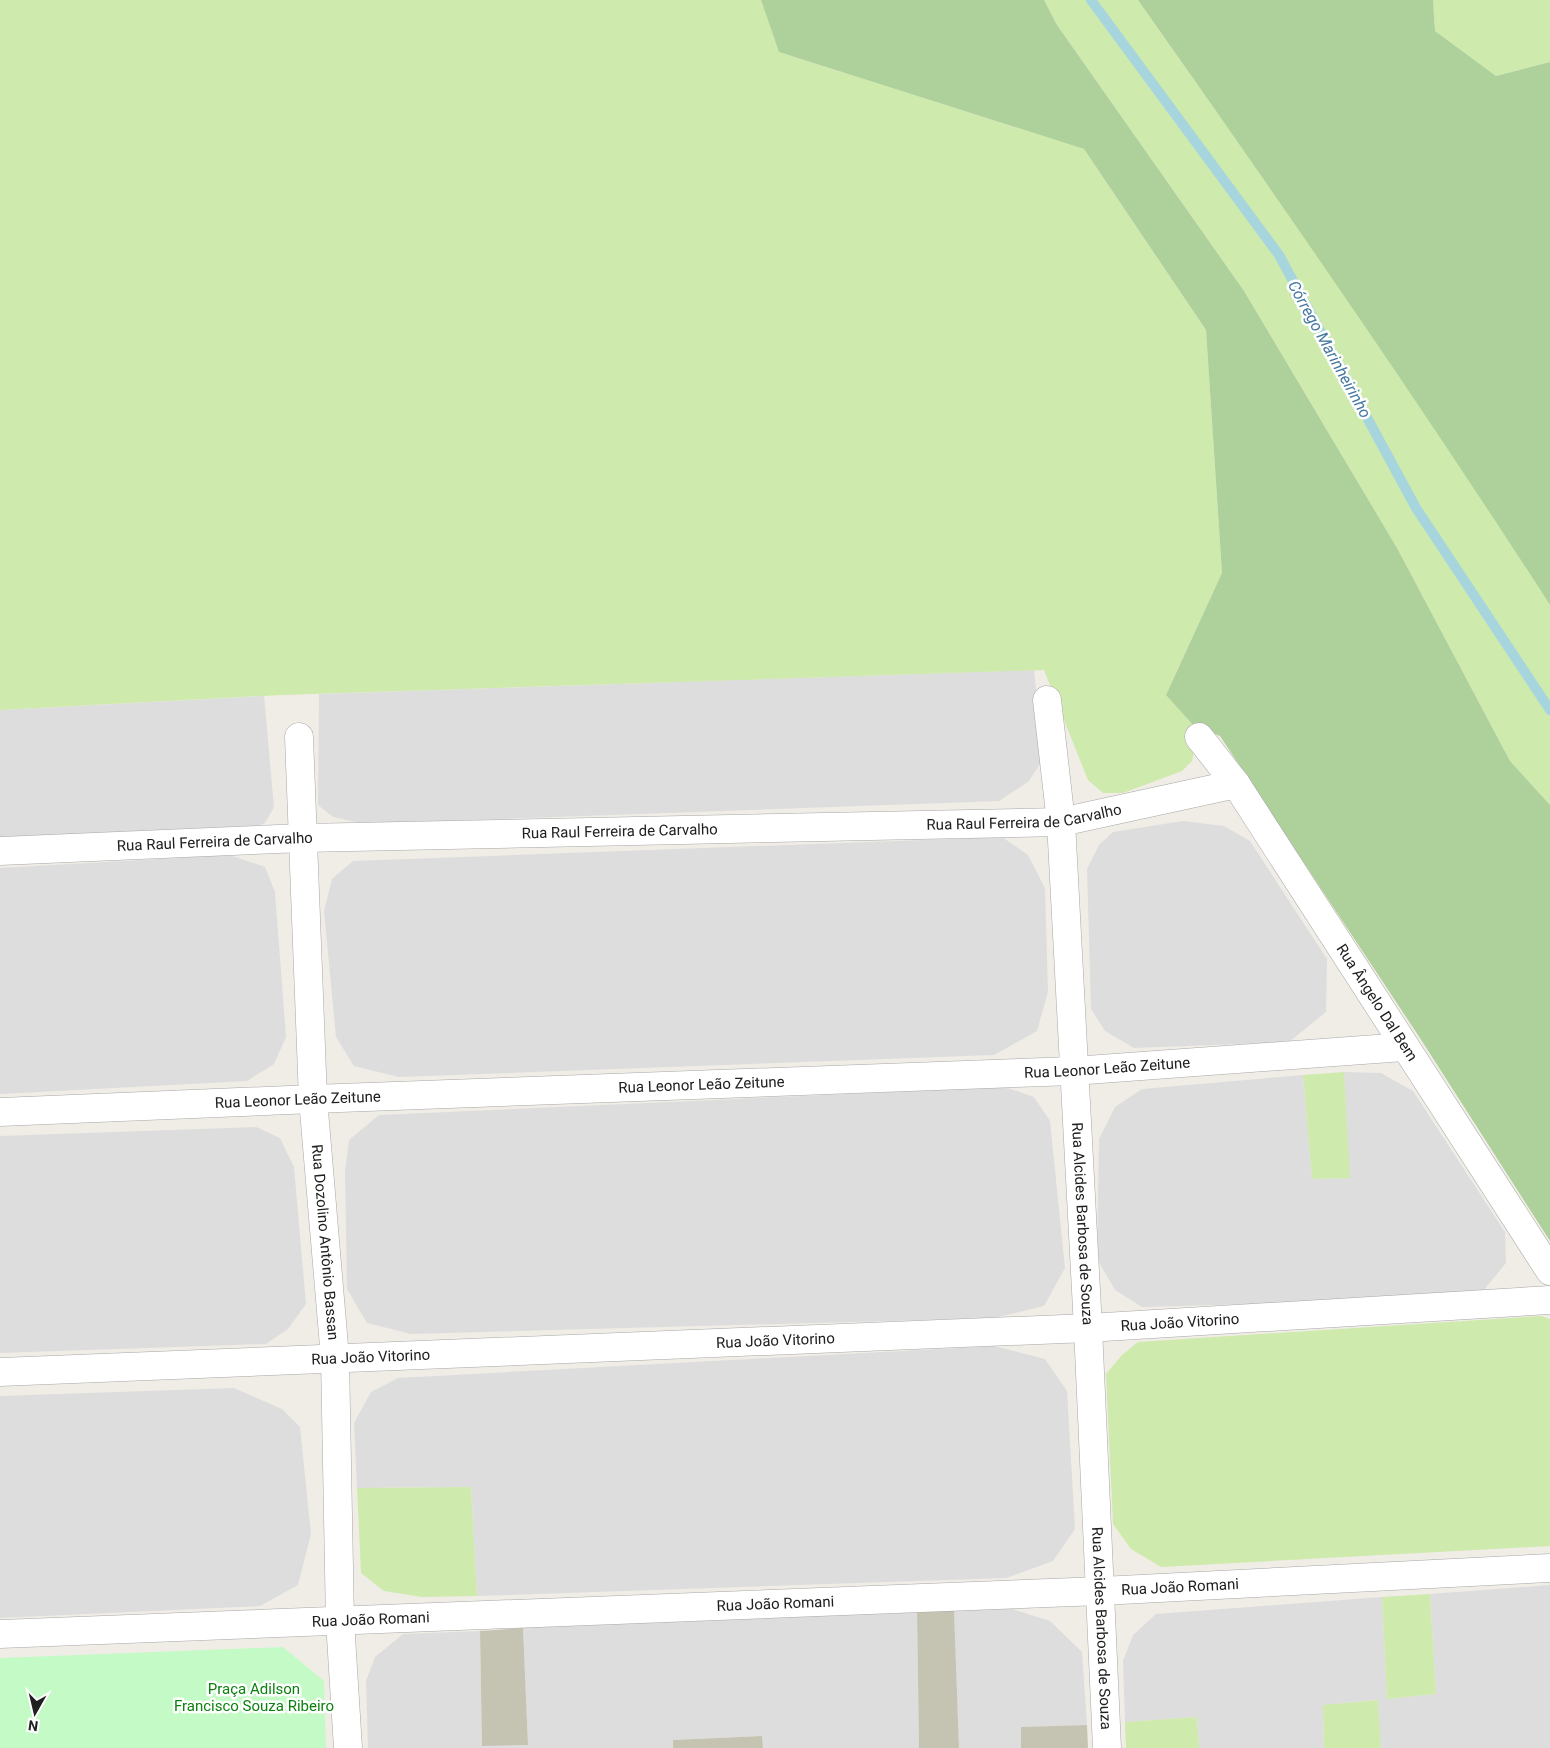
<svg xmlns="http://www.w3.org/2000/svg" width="1550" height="1748" viewBox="0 0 1550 1748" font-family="Roboto,sans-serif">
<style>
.residential{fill:#dedddd}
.construction{fill:#c5c4b2}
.grass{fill:#ceeaac}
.forest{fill:#aed09b}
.park{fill:#c4fac5}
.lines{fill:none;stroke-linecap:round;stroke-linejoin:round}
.stream{stroke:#a7d5de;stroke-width:10}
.minor-casing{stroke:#a7a7a7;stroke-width:29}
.minor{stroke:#fff;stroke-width:28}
.labels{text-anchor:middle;stroke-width:5;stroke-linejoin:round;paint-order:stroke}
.street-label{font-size:15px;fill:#202020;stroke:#fff}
.park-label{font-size:15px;fill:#0b810e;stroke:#fff}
.water-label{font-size:16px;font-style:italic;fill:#4578a1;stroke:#fff}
</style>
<rect width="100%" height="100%" fill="#f0ede6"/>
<g class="residential">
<polygon points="1034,670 1043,760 1028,782 999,801 366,824 333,817 318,805 319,694"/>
<polygon points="264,696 274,807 265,823 250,829 0,840 0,710"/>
<polygon points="1183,821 1224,826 1250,841 1327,959 1326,1012 1289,1042 1134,1048 1105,1031 1091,1009 1087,869 1099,845 1113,832"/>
<polygon points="1002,837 1028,855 1045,888 1048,992 1037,1031 994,1055 399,1077 354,1066 336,1037 324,911 332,879 353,861"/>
<polygon points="229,855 265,867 275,892 286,1037 274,1064 247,1081 0,1094 0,868"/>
<polygon points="1344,1072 1381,1073 1413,1091 1505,1232 1506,1263 1483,1291 1442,1299 1142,1307 1115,1290 1097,1259 1099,1139 1115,1107 1142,1089 1303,1075 1312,1179 1349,1178"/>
<polygon points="1005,1087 1034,1097 1050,1121 1065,1268 1044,1306 995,1318 411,1334 367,1323 347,1289 345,1171 349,1140 379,1115"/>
<polygon points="256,1127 280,1138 294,1167 306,1304 288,1329 266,1344 0,1353 0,1136"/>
<polygon points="994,1346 1045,1359 1067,1391 1075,1529 1053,1561 1006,1578 477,1596 471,1487 357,1488 354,1423 371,1392 398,1378"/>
<polygon points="234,1388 282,1409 300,1427 311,1534 298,1585 260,1606 0,1618 0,1396"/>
<polygon points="1550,1585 1550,1748 1381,1748 1377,1700 1323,1705 1324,1748 1199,1748 1197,1717 1125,1722 1123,1661 1133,1635 1156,1614 1382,1597 1387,1699 1436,1694 1430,1594"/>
<polygon points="1006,1607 1050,1621 1082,1652 1087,1725 1022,1727 1021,1748 959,1748 954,1610"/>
<polygon points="917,1611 919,1748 763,1748 762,1736 673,1740 673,1748 368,1748 366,1681 375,1657 403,1634 480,1631 482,1746 528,1745 523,1628"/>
</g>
<g class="construction">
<polygon points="954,1610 959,1748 919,1748 917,1611"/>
<polygon points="523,1628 528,1745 482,1746 480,1631"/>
<polygon points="1087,1725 1088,1748 1021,1748 1021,1727"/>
<polygon points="762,1736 763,1748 673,1748 673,1740"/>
</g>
<g class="grass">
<polygon points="0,0 761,0 779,52 1084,149 1206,330 1222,573 1166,695 1193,725 1195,747 1192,761 1182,771 1123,793 1103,793 1088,780 1044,670 281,695 0,710"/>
<polygon points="1044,0 1138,0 1316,253 1469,479 1550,605 1550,805 1510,761 1397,548 1244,291 1057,25"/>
<polygon points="1433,0 1550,0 1550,62 1496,76 1435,31"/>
<polygon points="1344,1072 1350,1178 1312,1179 1303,1075"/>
<polygon points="1541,1316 1550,1319 1550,1546 1161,1567 1131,1549 1113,1524 1106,1374 1122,1355 1138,1342"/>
<polygon points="471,1487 477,1596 422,1597 384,1591 361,1573 357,1488"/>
<polygon points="1430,1594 1436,1694 1387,1699 1382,1597"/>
<polygon points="1378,1700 1381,1748 1324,1748 1323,1705"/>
<polygon points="1197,1717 1199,1748 1126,1748 1125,1722"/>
</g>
<g class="forest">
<polygon points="761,0 1044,0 1057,25 1244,291 1397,548 1510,761 1550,805 1550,1241 1420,1038 1220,736 1193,725 1166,695 1222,573 1206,330 1084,149 779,52"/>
<path d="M1138,0H1433L1435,31L1496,76L1550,62V605C1418,400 1279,200 1138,0Z"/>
</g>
<polygon class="park" points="283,1647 324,1681 326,1748 0,1748 0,1658"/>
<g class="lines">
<polyline class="stream" points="1091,0 1279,255 1416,508 1550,710"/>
<g class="minor-casing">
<g id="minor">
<path id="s1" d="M1047,700L1061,822L1088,1328L1107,1748"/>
<path id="s2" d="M299,737L313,1099L335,1358L340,1621L348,1748"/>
<path id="s3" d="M1199,737L1236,784L1550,1271"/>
<path id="s4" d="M0,851L303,838L1061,822L1236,784"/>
<path id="s5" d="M0,1112L313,1099L1073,1071L1404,1047"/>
<path id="s6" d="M0,1372L1088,1328L1550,1300"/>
<path id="s7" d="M0,1634L1101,1591L1550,1568"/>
</g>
</g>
<use href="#minor" class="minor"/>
</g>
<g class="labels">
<g class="street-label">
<text dy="5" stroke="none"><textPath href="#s4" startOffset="1025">Rua Raul Ferreira de Carvalho</textPath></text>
<text dy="5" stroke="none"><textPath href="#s4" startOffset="620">Rua Raul Ferreira de Carvalho</textPath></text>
<text dy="5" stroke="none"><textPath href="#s4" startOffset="215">Rua Raul Ferreira de Carvalho</textPath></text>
<text dy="5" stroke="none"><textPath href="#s3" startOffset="320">Rua Ângelo Dal Bem</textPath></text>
<text dy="5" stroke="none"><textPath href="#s5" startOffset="1108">Rua Leonor Leão Zeitune</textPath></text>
<text dy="5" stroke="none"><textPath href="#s5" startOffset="702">Rua Leonor Leão Zeitune</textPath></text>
<text dy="5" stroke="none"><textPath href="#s5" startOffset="298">Rua Leonor Leão Zeitune</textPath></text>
<text dy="5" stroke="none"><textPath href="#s1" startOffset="525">Rua Alcides Barbosa de Souza</textPath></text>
<text dy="5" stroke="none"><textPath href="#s2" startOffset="506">Rua Dozolino Antônio Bassan</textPath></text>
<text dy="5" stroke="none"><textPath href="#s6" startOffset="1181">Rua João Vitorino</textPath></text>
<text dy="5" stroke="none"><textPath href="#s6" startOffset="776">Rua João Vitorino</textPath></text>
<text dy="5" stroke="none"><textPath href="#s6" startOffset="371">Rua João Vitorino</textPath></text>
<text dy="5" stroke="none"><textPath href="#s7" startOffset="1181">Rua João Romani</textPath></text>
<text dy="5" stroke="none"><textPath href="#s7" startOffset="776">Rua João Romani</textPath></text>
<text dy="5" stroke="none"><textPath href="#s7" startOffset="371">Rua João Romani</textPath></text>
<text dy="5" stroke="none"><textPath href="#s1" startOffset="930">Rua Alcides Barbosa de Souza</textPath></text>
</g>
<g class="park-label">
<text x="254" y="1694">Praça Adilson<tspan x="254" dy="17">Francisco Souza Ribeiro</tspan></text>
</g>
<g class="water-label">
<text transform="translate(1330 349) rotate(61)" y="6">Córrego Marinheirinho</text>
</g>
</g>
<g transform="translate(35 1713) rotate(188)" stroke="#ffffff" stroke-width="4" paint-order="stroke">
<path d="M0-4L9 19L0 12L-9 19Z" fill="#202020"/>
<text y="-8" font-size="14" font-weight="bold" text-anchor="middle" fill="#202020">N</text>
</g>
</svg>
